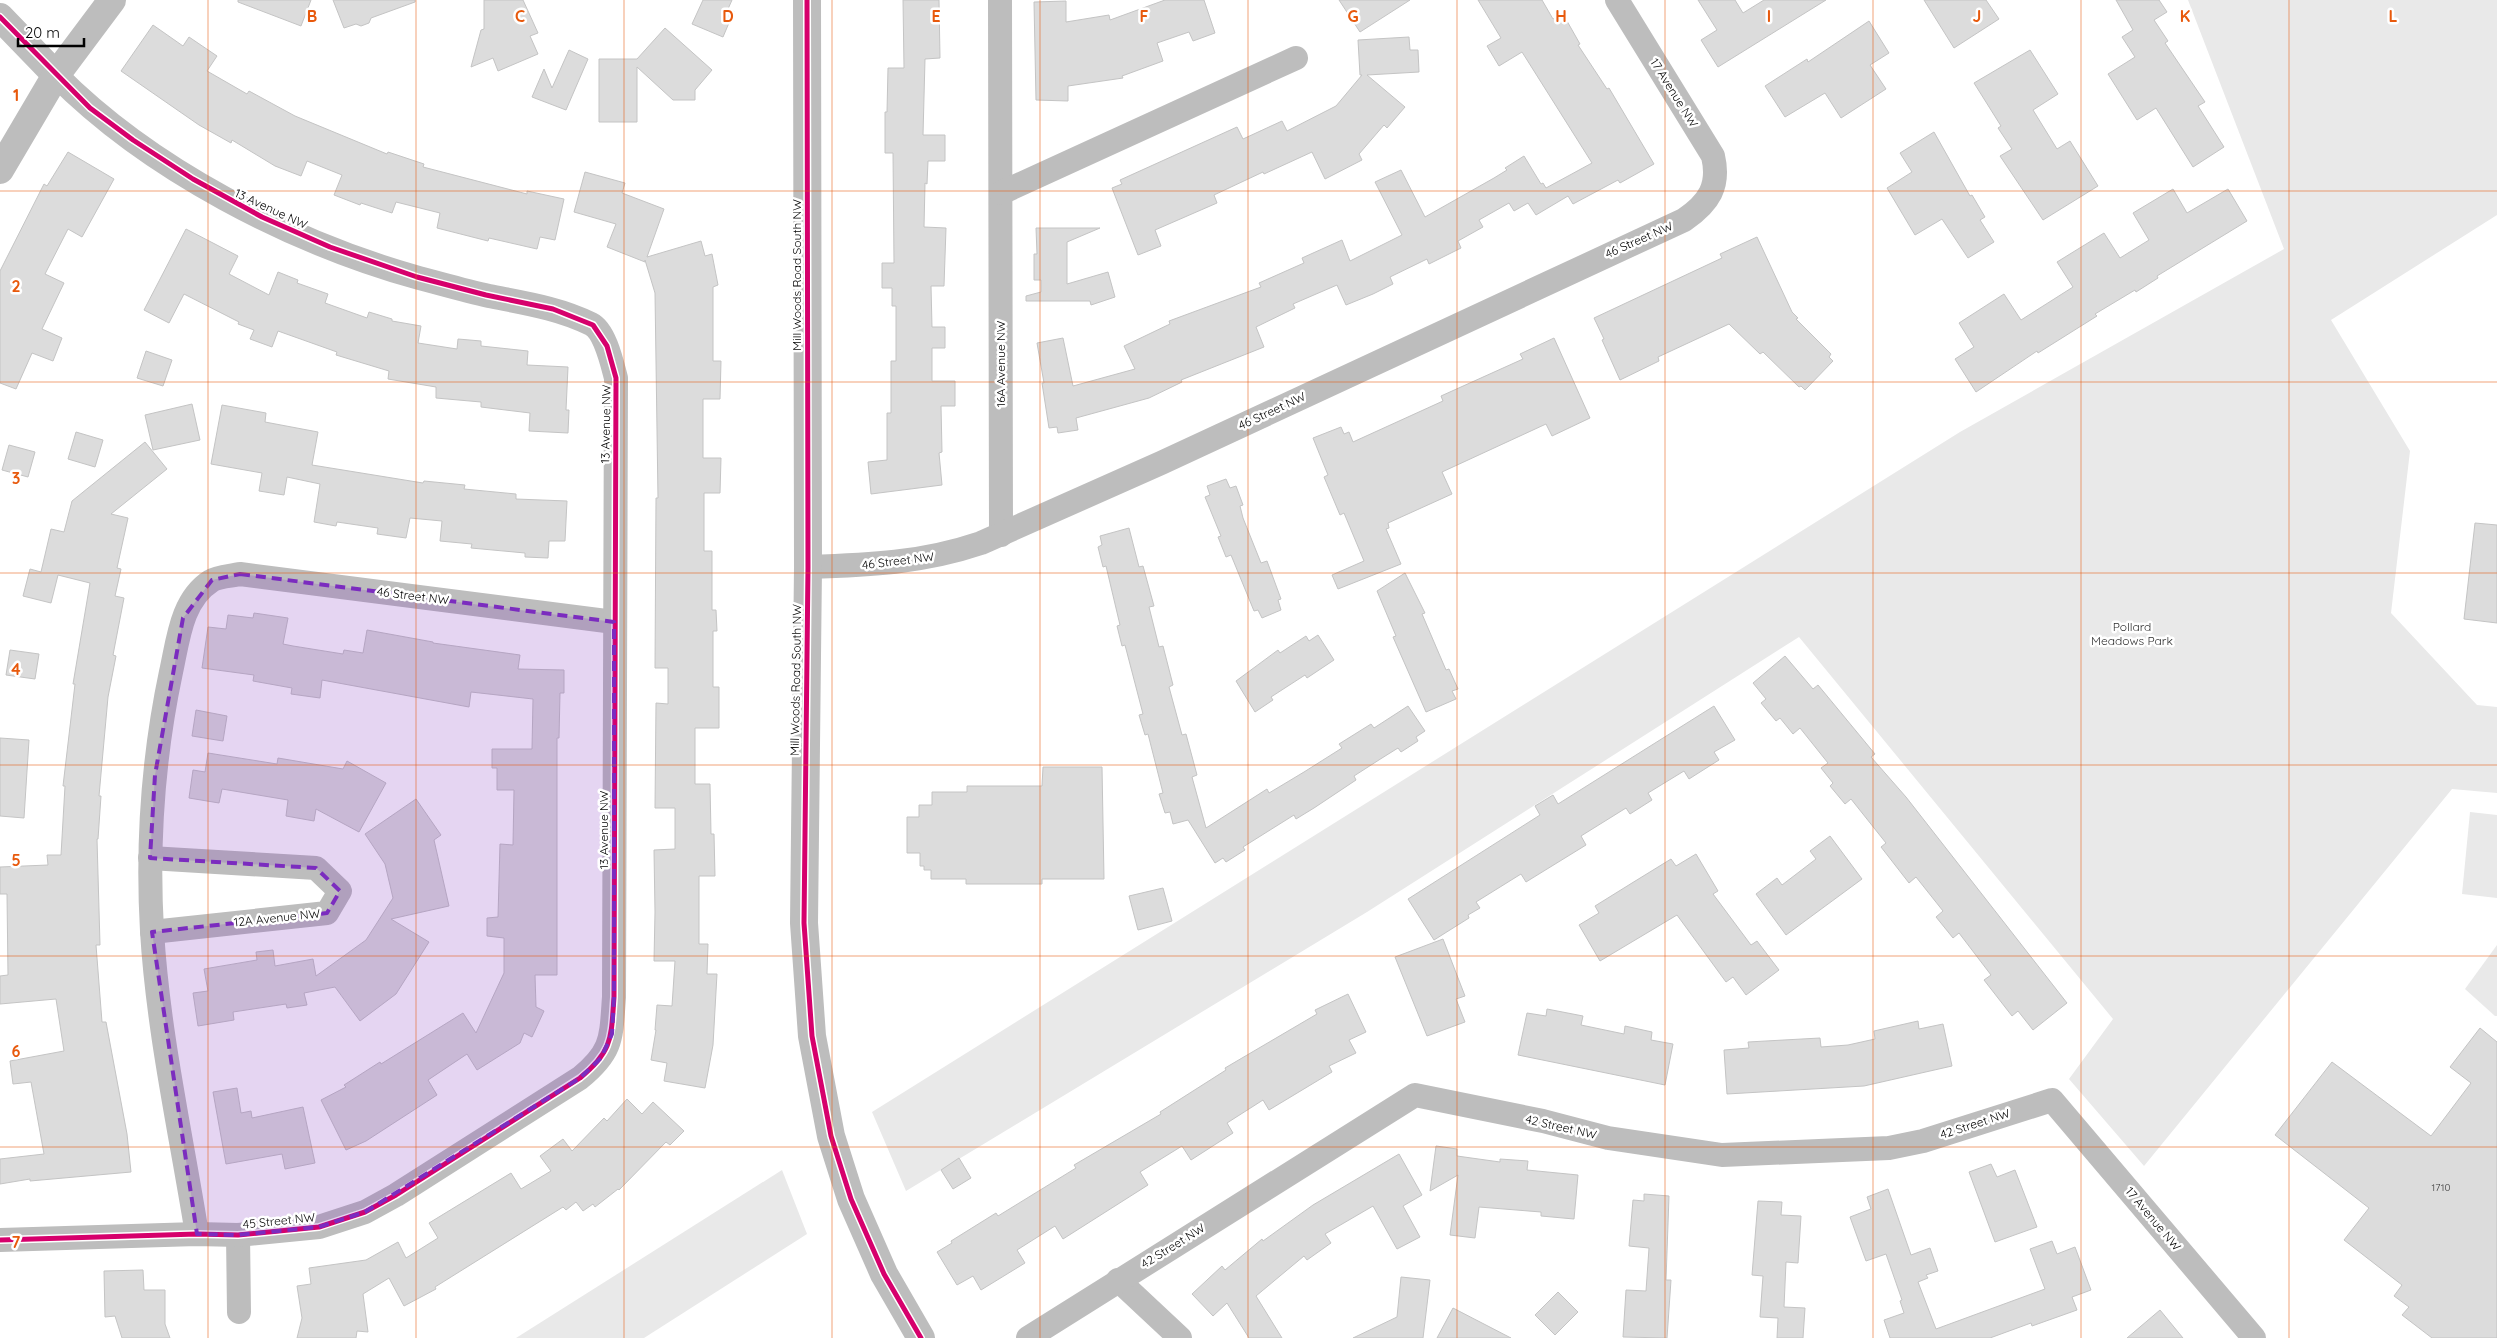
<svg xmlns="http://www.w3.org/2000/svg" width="2497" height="1338" viewBox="0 0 2497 1338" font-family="Quicksand,sans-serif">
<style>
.green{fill:#e9e9e9}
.building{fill:#dcdcdc;stroke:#c4c4c4}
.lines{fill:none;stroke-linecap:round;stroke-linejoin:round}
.minor{stroke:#bdbdbd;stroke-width:24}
.tertiary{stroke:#bdbdbd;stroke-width:28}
.cycleway-casing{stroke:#fff;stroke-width:8}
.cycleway{stroke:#d6006c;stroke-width:5}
.marked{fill:#7b2cbf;fill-opacity:0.2;stroke:#7b2cbf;stroke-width:4;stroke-dasharray:10 6;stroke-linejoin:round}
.grid{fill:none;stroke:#e8590c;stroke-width:1;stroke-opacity:0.55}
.labels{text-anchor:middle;stroke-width:5;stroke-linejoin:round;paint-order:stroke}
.number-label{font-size:10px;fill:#373737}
.street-label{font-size:12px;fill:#000;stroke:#fff}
.park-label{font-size:12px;fill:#2e2e2e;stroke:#fff}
.grid-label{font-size:16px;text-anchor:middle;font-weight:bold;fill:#e8590c;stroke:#fff;stroke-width:5;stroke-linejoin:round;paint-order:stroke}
</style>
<rect width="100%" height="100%" fill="#fff"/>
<g class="green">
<polygon points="2188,0 2497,0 2497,215 2331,320 2410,451 2391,613 2477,705 2497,707 2497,793 2452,789 2144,1166 2069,1079 2113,1019 1799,637 1367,912 906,1191 872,1112 1960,432 2284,249"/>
<polygon points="2470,812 2497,815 2497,898 2462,894"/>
<polygon points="2497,945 2497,1016 2495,1016 2465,989"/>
<polygon points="782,1170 807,1234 644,1338 516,1338"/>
</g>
<g class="building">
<polygon points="238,0 311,0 301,26 238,2"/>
<polygon points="333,0 415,0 415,2 371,18 369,23 361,26 356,24 344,28"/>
<polygon points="484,0 523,0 538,33 530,36 538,54 498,71 493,58 471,67 481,30 484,29"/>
<polygon points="703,0 732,0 728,9 734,11 723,37 692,24"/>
<polygon points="903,0 939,0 940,58 925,59 923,135 945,135 945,161 928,161 927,184 925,183 924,227 946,228 944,286 931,286 932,327 945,327 945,348 932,348 932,381 955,381 955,406 941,406 942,452 939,453 942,485 871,494 868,462 887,460 887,413 891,413 891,361 896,361 896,306 892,306 892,288 882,288 882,263 894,263 893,153 885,153 885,112 887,112 888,68 904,68"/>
<polygon points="1165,0 1204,0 1215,33 1193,41 1189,32 1157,43 1163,61 1122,76 1123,78 1068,86 1068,101 1036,100 1034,2 1066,1 1066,22 1109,15 1110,20"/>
<polygon points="1339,0 1410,0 1360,32"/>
<polygon points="1478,0 1542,0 1553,19 1563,14 1580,44 1578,45 1607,89 1609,88 1654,164 1620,183 1618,180 1573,204 1568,196 1536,215 1528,203 1514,211 1509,203 1479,220 1483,227 1458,241 1461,248 1429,264 1427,259 1390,277 1393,284 1373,294 1346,305 1337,285 1293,304 1295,308 1256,327 1264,347 1181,380 1182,382 1149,398 1076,418 1078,430 1058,433 1057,427 1049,428 1042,383 1044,383 1037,343 1063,338 1073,386 1135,369 1124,346 1170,324 1169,321 1261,287 1259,283 1304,263 1302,258 1342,240 1350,261 1402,235 1375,182 1401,170 1425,217 1494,178 1507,170 1505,168 1524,156 1541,184 1543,183 1546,188 1592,163 1522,52 1499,66 1487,46 1501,38"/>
<polygon points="1698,0 1735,0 1743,13 1764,0 1826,0 1718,67 1701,40 1717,30"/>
<polygon points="1924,0 1986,0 1999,19 1954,48"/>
<polygon points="2116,0 2159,0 2167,12 2154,20 2168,41 2165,43 2205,102 2198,106 2224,147 2193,167 2156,108 2137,120 2108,74 2135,57 2122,37 2133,30"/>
<polygon points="1869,21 1889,53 1870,65 1886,89 1841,118 1825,93 1785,117 1765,86 1807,59 1808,62"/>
<polygon points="153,25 183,46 189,37 217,56 207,71 247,94 249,91 295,116 387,154 388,152 424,164 423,167 527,194 527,191 564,199 555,240 540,237 537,249 489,238 488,241 437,228 440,213 396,202 392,213 361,203 360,205 334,195 342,175 307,161 301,176 275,166 232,140 231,143 199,125 121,71"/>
<polygon points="665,28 712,70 695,90 695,100 673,100 637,67 637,122 599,122 599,59 637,59"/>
<polygon points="1409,37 1410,50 1418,50 1419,72 1367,75 1405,107 1387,128 1384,125 1359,154 1362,160 1325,179 1312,152 1264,174 1263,172 1214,195 1217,203 1155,230 1161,246 1138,255 1112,188 1122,184 1120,180 1237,127 1243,139 1282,121 1287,131 1336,106 1362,75 1360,75 1358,40"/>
<polygon points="569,50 588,59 566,110 532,97 544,69 552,88"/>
<polygon points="2030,50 2058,94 2033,110 2057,149 2070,141 2098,186 2043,220 2000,156 2012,149 1998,128 2001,126 1974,83"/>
<polygon points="1934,132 1970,196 1972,195 1985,217 1980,220 1994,242 1968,258 1942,219 1915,235 1887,188 1912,172 1900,153"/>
<polygon points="68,152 114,179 82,237 68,229 45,274 64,283 42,329 62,338 53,361 32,353 16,389 0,383 0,271 44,184 47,186"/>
<polygon points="585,172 625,183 622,193 664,209 647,257 701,241 705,256 712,254 718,285 713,287 713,361 721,361 720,399 703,399 703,458 721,458 720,493 704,493 704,551 712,551 712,610 716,610 717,631 713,631 713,687 719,687 719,728 695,728 695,784 710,784 711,834 714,834 715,876 699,876 699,944 708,944 707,974 717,974 713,1045 705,1088 664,1081 667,1063 651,1060 656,1030 655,1030 657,1005 672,1006 675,961 654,961 655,912 654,850 675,849 675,808 655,808 656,703 668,704 668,668 655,668 656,498 658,498 655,293 645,260 645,262 607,247 616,224 574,212"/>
<polygon points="2173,189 2187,213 2228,189 2247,221 2157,276 2158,278 2136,292 2135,290 2095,314 2097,316 2038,353 2037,351 1976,392 1955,359 1974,347 1959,323 2004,294 2021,320 2073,287 2057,262 2104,233 2120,258 2149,240 2133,213"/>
<polygon points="1036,228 1100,228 1067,242 1067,284 1108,272 1115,297 1091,305 1090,301 1026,301 1026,296 1041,292 1041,280 1034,280 1034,254 1037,254"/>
<polygon points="186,229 238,256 229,274 269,295 278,272 298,280 297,283 328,294 325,303 367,318 369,312 392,319 392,321 421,326 418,343 457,349 458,339 481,341 481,346 528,351 527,365 568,367 566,410 569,410 568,433 529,431 530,413 481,407 481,402 436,398 436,387 388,379 389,371 336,355 337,352 278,331 272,347 250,339 254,330 238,324 239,322 184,294 169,323 144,310"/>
<polygon points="1757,237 1792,312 1798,318 1796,319 1831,354 1829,357 1833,361 1805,390 1801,386 1799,387 1763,352 1760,354 1729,324 1658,357 1659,361 1620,380 1602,340 1604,339 1594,318 1722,258 1720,254"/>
<polygon points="1554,338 1590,418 1552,436 1546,424 1442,472 1452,494 1388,523 1389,528 1386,529 1401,564 1338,589 1332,575 1364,561 1344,513 1340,515 1324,477 1328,475 1313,438 1341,427 1344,434 1349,432 1353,442 1443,401 1441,396 1523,359 1520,354"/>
<polygon points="146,351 172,360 163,386 137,378"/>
<polygon points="192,404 200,440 153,450 145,415"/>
<polygon points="222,405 266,413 265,422 318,432 312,465 423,483 424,481 465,485 464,489 516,494 516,499 567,501 565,541 549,541 548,558 525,557 525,553 471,548 472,544 440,541 442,521 410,518 406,538 377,534 378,528 337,522 336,526 314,522 320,484 287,477 284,495 259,491 262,473 211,464"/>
<polygon points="76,432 103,440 95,467 68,459"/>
<polygon points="145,442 167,469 111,514 128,518 117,568 121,569 115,596 124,598 113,655 116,656 108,697 99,796 101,796 98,839 97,839 100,945 96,945 102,1022 106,1022 127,1134 131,1172 30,1181 30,1179 0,1184 0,1159 44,1154 31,1082 13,1084 10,1061 64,1051 56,999 0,1004 0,976 8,975 7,894 0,894 0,867 48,865 47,855 61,855 65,786 63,786 75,684 73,684 90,583 58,575 51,603 23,596 30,569 41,572 51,529 64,532 72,501"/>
<polygon points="9,445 35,452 28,477 2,470"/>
<polygon points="1226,479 1230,488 1236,486 1243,505 1240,506 1243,518 1261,563 1267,561 1281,599 1278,600 1281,610 1262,618 1258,610 1254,611 1231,555 1226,557 1218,537 1221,536 1205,497 1210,495 1207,486"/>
<polygon points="2475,523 2497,525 2497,623 2464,619"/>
<polygon points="1129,528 1139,567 1143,566 1154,606 1149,607 1159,647 1163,646 1173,685 1169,687 1182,735 1186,734 1197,775 1192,777 1206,828 1267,789 1269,793 1304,772 1342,748 1339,744 1371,724 1374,728 1408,706 1425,731 1416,737 1418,741 1401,752 1398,748 1382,758 1354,776 1356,780 1314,808 1296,819 1294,815 1243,847 1245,850 1226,862 1223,858 1215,863 1188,820 1173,824 1170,812 1165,813 1159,794 1163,793 1148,734 1145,735 1139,715 1143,714 1125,645 1122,646 1117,626 1120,625 1106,566 1103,567 1098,547 1102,545 1100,536"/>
<polygon points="1405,573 1425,613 1422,614 1446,670 1449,669 1458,689 1452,691 1456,699 1426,712 1393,637 1396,636 1377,591"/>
<polygon points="254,613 288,618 283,644 293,646 343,654 344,650 363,653 367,630 433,642 433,643 520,655 518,669 564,670 564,693 560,693 559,738 557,738 557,975 535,975 536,1007 544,1011 532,1037 524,1033 520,1043 477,1070 467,1054 428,1080 437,1095 366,1141 346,1150 321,1100 346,1087 344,1085 380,1062 381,1064 463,1013 476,1033 504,973 504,938 487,936 487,918 498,917 500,844 513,845 514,790 497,790 497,768 492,768 492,749 532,749 533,699 471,692 469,707 322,680 320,698 291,694 292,688 253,681 254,675 202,668 208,627 226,629 228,615 253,618"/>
<polygon points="1318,635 1334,660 1307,678 1305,675 1271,697 1273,700 1255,712 1236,681 1278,650 1280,653 1306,636 1309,641"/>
<polygon points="10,650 39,654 35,679 6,675"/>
<polygon points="1785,656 1813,689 1818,685 1875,754 1871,757 1906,797 2067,1003 2033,1030 2018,1011 2012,1016 1984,980 1991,975 1959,933 1953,938 1936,917 1943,911 1916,877 1909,883 1881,847 1886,843 1851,799 1845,804 1830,786 1833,783 1821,768 1828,763 1800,728 1793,734 1780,718 1776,721 1761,703 1766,699 1753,683"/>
<polygon points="1714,706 1735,740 1714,752 1719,760 1689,779 1684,771 1648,793 1652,800 1630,814 1626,808 1581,836 1586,845 1526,882 1521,874 1476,902 1480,908 1468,915 1469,918 1434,940 1408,899 1540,815 1535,806 1553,795 1558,804"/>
<polygon points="196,710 227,716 223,741 192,736"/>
<polygon points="0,738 29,740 24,818 0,816"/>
<polygon points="208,753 277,764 278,758 343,769 347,761 386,783 359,832 316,809 314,821 286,816 288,800 222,789 219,803 189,798 193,770 205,772"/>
<polygon points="1043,767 1102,767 1104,879 1042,879 1042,884 966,884 966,879 931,879 931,870 924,870 924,866 920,866 920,853 907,853 907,817 919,817 919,805 932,805 932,792 967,792 967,786 1042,786"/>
<polygon points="416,799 441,835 434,840 449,906 391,919 429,942 396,994 360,1021 335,987 304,993 307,1005 287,1008 286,1004 233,1012 234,1020 198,1026 193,993 208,991 204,969 257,960 256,952 273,950 275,966 313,959 316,976 366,940 393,898 385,864 365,834"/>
<polygon points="1830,836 1862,879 1786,935 1756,894 1777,878 1782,885 1816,859 1810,851"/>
<polygon points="1696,854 1718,891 1713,894 1751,945 1757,941 1779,970 1746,995 1733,977 1726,982 1677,915 1600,961 1579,925 1599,913 1595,906 1632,883 1671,859 1676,866"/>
<polygon points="1163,888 1172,921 1138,930 1129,896"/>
<polygon points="1443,939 1465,996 1456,999 1465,1022 1427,1036 1395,957"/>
<polygon points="1348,994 1366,1032 1349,1040 1356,1053 1329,1066 1332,1072 1269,1110 1263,1100 1227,1123 1233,1133 1191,1160 1182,1146 1140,1172 1148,1185 1063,1239 1055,1226 1017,1250 1025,1263 981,1290 973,1276 957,1285 937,1252 952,1243 951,1241 996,1213 998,1216 1076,1168 1074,1165 1161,1114 1160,1112 1226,1070 1225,1068 1317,1014 1315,1010"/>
<polygon points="1547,1009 1583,1016 1581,1025 1624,1034 1625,1026 1652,1032 1651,1040 1673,1044 1665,1085 1518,1055 1527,1013 1546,1016"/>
<polygon points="1918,1021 1919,1029 1943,1024 1952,1066 1864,1086 1727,1094 1724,1050 1749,1048 1748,1042 1820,1038 1821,1047 1848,1045 1875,1039 1874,1031"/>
<polygon points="2480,1028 2497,1042 2497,1338 2432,1338 2402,1315 2409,1307 2394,1296 2402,1285 2344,1240 2369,1208 2275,1135 2332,1062 2431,1136 2471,1083 2450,1067"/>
<polygon points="237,1088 241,1113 251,1111 252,1118 303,1107 315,1163 285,1169 282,1154 226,1164 213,1092"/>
<polygon points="627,1099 642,1114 653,1102 684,1131 670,1145 666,1142 619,1190 618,1189 595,1207 593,1204 583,1211 576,1202 566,1210 563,1207 435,1287 436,1289 404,1306 389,1278 363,1294 368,1332 357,1331 356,1338 297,1338 302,1318 297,1286 311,1284 309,1268 366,1260 398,1242 406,1258 438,1238 429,1223 511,1173 521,1189 551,1171 540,1156 563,1139 572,1151 604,1118 607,1121"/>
<polygon points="1436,1146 1457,1149 1457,1156 1500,1162 1500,1159 1528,1161 1527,1170 1578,1175 1574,1219 1541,1216 1541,1212 1479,1207 1475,1238 1450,1235 1458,1175 1430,1191"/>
<polygon points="1399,1154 1422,1195 1403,1206 1420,1237 1397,1249 1373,1206 1325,1234 1331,1243 1307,1260 1304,1256 1256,1296 1282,1338 1249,1338 1227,1303 1213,1316 1192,1294 1222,1266 1225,1270 1262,1239 1263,1241 1313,1205"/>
<polygon points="959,1158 971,1178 953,1189 941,1170"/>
<polygon points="1991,1164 1997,1177 2015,1170 2037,1227 1995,1242 1969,1172"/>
<polygon points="1888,1189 1911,1255 1930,1248 1938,1271 1926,1275 1928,1278 1918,1282 1936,1329 2045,1289 2030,1249 2052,1241 2057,1254 2075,1247 2091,1290 2072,1297 2077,1310 2032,1326 2031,1323 1990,1338 1890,1338 1884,1320 1904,1313 1900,1301 1902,1300 1886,1254 1866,1261 1850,1217 1871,1209 1867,1197"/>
<polygon points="1644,1194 1669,1196 1666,1280 1671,1280 1667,1338 1623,1337 1626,1290 1646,1291 1649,1248 1629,1246 1633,1200 1644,1201"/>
<polygon points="1758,1201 1782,1202 1781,1215 1801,1216 1798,1263 1786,1262 1784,1307 1805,1308 1803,1338 1777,1338 1778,1318 1760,1317 1763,1276 1752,1275"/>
<polygon points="143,1270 144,1290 165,1290 165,1324 170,1338 122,1338 115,1316 105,1317 104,1271"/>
<polygon points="1401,1277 1430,1280 1423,1338 1353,1338 1397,1317"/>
<polygon points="1558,1292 1578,1312 1555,1335 1535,1315"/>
<polygon points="1453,1308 1511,1338 1437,1338"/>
<polygon points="2160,1310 2183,1338 2127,1338"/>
</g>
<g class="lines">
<g class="minor">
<polyline points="1000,0 1001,535"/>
<polyline points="1001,193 1296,58"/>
<path d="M808,567C869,565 922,563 981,543L1161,463L1684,220C1709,203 1720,186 1713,156L1617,0"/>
<polyline points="150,858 316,868 340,891 327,913 152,932"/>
<path d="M197,1234C181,1134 158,1032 152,931C147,844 153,757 171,672C178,641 181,600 211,581C218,576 232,576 240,574L614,622"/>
<polyline points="238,1235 239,1312"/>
<path d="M0,1240L197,1234L238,1235L319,1227L365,1212L396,1195L580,1078C613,1051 611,1038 614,997L616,378C612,363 605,331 591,324C559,308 524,303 489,296C466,291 442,284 419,278C292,243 149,169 56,75"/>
<polyline points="1118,1280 1180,1338"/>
<polyline points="1028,1338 1415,1095 1543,1121 1608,1138 1722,1155 1889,1148 1923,1141 2052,1100 2254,1338"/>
</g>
<g class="tertiary">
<polyline points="807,0 808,567 804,923 812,1036 831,1136 851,1199 884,1274 921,1338"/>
<polyline points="0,17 56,75"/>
<polyline points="0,170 56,75 112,0"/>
</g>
<g class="cycleway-casing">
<g id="cycleway">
<polyline points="807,0 808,567 804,923 812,1036 831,1136 851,1199 884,1274 921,1338"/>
<path d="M0,17L90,108L133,140L193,179L262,217L330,247L417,277L486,295L553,309L593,325L607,346L616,378L614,997C611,1038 613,1051 580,1078L396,1195L365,1212L319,1227L238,1235L197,1234L0,1240"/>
</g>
</g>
<use href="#cycleway" class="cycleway"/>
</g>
<path class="marked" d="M240,574L614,622V997L612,1034L601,1058L580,1078L365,1212L319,1227L238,1235L197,1234L152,932L327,913L340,891L316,868L150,858L155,775L183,618L212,580Z"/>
<path class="grid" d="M208,0V1338M416,0V1338M624,0V1338M832,0V1338M1040,0V1338M1248,0V1338M1457,0V1338M1665,0V1338M1873,0V1338M2081,0V1338M2289,0V1338M0,191H2497M0,382H2497M0,573H2497M0,765H2497M0,956H2497M0,1147H2497"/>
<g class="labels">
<g class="number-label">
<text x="2441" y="1191">1710</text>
</g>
<g class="street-label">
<text transform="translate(1674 93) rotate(58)" y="4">17 Avenue NW</text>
<text transform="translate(271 209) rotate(25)" y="4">13 Avenue NW</text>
<text transform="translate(1639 240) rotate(-24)" y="4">46 Street NW</text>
<text transform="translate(797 275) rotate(-90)" y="4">Mill Woods Road South NW</text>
<text transform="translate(1001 364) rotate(-90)" y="4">16A Avenue NW</text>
<text transform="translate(1272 411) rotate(-25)" y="4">46 Street NW</text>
<text transform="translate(606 424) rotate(-89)" y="4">13 Avenue NW</text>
<text transform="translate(898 561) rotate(-7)" y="4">46 Street NW</text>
<text transform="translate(413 596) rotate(7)" y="4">46 Street NW</text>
<text transform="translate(796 680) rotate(-89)" y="4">Mill Woods Road South NW</text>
<text transform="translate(604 830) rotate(-90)" y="4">13 Avenue NW</text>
<text transform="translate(277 918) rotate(-6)" y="4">12A Avenue NW</text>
<text transform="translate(1975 1124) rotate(-18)" y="4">42 Street NW</text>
<text transform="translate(1561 1127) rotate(13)" y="4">42 Street NW</text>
<text transform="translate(2153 1219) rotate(50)" y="4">17 Avenue NW</text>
<text transform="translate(279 1221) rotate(-6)" y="4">45 Street NW</text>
<text transform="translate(1173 1246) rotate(-32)" y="4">42 Street NW</text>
</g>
<g class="park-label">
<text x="2132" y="631">Pollard<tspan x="2132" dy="14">Meadows Park</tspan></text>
</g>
</g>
<g class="grid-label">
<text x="312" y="22">B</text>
<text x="520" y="22">C</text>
<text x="728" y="22">D</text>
<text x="936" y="22">E</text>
<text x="1144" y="22">F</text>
<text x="1353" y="22">G</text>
<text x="1561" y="22">H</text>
<text x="1769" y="22">I</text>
<text x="1977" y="22">J</text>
<text x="2185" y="22">K</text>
<text x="2393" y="22">L</text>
<text x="16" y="101">1</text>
<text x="16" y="292">2</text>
<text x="16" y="484">3</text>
<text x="16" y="675">4</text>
<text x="16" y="866">5</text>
<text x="16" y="1057">6</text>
<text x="16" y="1248">7</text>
</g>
<path d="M18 38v8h66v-8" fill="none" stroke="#000000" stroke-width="2.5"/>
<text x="25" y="38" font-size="15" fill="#000000" stroke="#ffffff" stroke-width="4" paint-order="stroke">20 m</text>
</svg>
